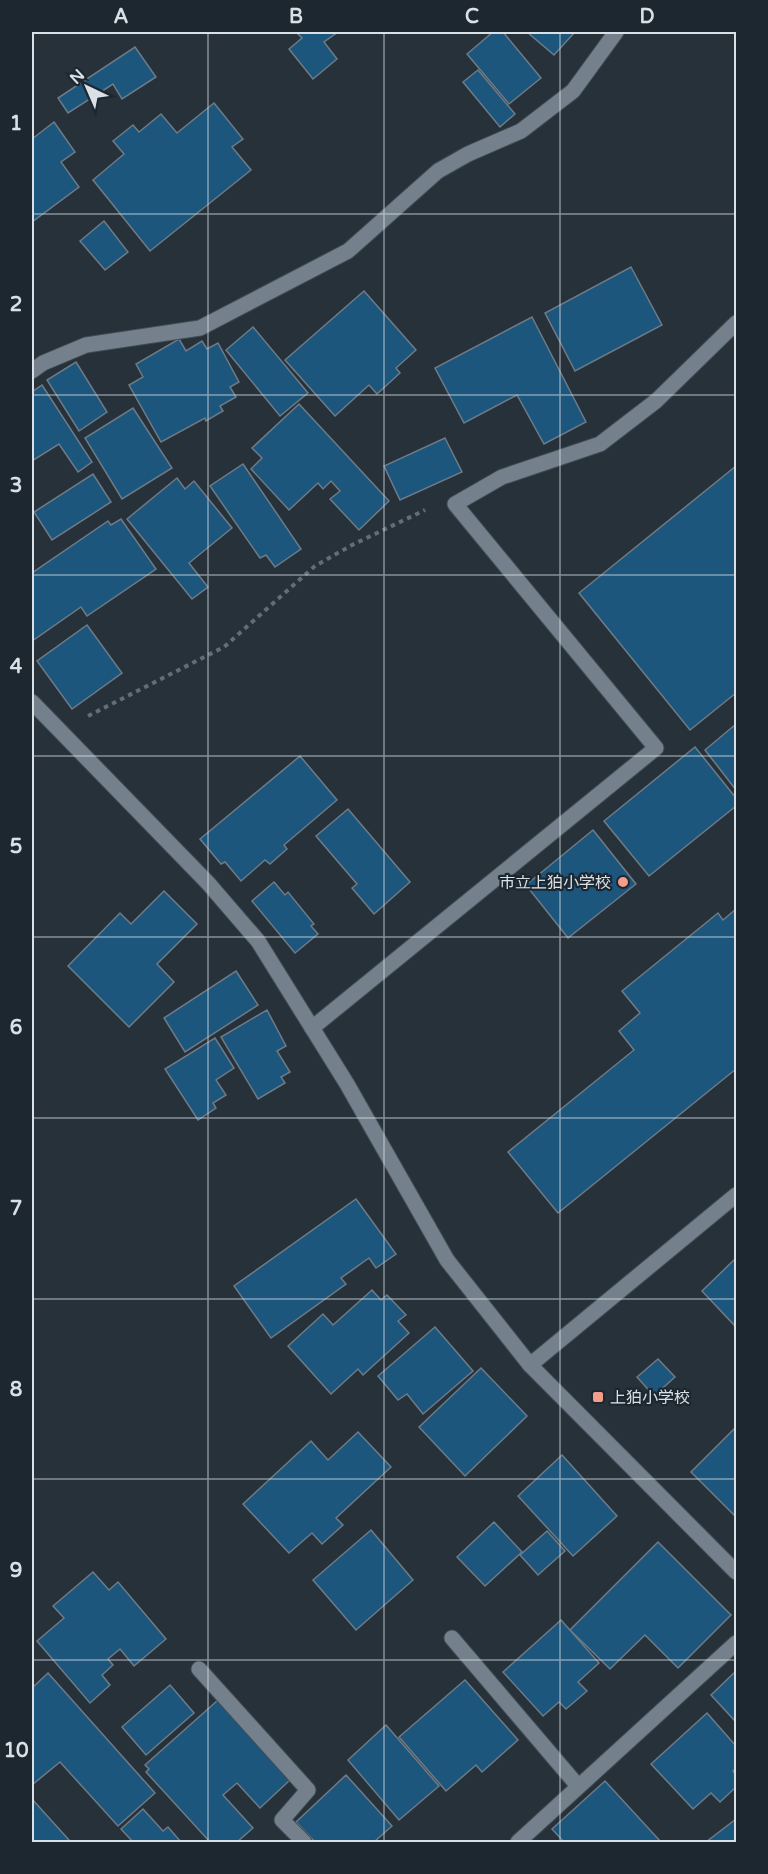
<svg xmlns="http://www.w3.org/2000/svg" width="768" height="1874" viewBox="0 0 768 1874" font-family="'Varela Round','Noto Sans JP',sans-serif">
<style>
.building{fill:#1d567d;stroke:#6e7b86;stroke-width:1.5}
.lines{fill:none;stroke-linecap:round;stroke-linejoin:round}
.service-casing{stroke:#434d54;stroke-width:17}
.minor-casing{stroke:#434d54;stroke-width:17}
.path{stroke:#646d75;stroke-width:4;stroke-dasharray:4.5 4.5;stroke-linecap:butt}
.service{stroke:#74818c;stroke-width:15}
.minor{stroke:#74818c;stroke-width:15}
.grid{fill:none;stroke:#d9e0e6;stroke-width:1.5;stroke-opacity:0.55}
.poi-dot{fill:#f49d8b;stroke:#1c2730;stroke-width:2}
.labels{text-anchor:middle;stroke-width:4.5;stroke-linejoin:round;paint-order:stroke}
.poi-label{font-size:16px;fill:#d9e0e6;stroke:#1c2730;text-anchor:end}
.neatline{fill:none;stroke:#d9e0e6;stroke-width:2}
.grid-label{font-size:20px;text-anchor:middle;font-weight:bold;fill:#d9e0e6}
</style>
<rect width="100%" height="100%" fill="#26313a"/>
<g class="building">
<polygon points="296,32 338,32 324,42 337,59 313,79 289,49 302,38"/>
<polygon points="493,32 503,32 541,78 509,104 467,54"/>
<polygon points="527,32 575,32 554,55"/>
<polygon points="135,47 156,77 122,99 113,84 68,113 58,98"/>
<polygon points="478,70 515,114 500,127 463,82"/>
<polygon points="214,103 243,139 232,147 251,170 150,251 93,180 124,154 113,141 133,125 139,132 161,114 177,133"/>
<polygon points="54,122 75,152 61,162 79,187 32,222 32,139"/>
<polygon points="104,221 128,252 105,270 80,241"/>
<polygon points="631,267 662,325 575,371 545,313"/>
<polygon points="364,291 416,350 396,368 400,373 377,394 369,385 335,416 285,360"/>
<polygon points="532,317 586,422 544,444 517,395 464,423 435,368"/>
<polygon points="253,327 308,393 280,416 226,350"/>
<polygon points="179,339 186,351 202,341 207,349 218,343 239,382 230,387 236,397 220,406 223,411 206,421 205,418 161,442 129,385 143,377 136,364"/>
<polygon points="76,362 107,412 79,431 47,380"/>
<polygon points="42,385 92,462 78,472 59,444 32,461 32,392"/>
<polygon points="299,404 389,501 359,530 330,499 340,491 331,481 323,489 318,483 289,510 251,469 262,458 252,448"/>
<polygon points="133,408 172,468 122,499 85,438"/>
<polygon points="445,438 462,472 400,500 384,466"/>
<polygon points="243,464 301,549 275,567 266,555 260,558 210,486"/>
<polygon points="736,466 736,693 690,730 579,593"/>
<polygon points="93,474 111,502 52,540 34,512"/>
<polygon points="177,478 185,489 194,481 232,528 189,563 208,587 192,599 127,519"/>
<polygon points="121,519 156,569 87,616 81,607 32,641 32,573 108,521 111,525"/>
<polygon points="87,625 122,673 72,709 37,661"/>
<polygon points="736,724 736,790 705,750"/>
<polygon points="695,747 736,798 736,806 649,876 604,821"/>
<polygon points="300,756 337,800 284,845 287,849 270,864 265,860 241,881 225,862 221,864 200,839"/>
<polygon points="348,809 410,882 374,914 352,888 357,884 316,836"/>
<polygon points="593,830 636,884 568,938 526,885"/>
<polygon points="274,882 285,895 288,892 314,924 311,926 318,934 295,953 252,901"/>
<polygon points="164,891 197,924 157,964 174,982 129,1027 68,966 120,913 131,924"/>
<polygon points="736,909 736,1069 558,1213 508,1152 634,1050 619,1031 640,1013 622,991 718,913 723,920"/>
<polygon points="236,971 258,1005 185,1052 164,1018"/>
<polygon points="267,1010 286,1046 277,1051 290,1072 281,1077 285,1083 258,1099 221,1037"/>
<polygon points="215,1038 234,1068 216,1080 226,1095 213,1103 216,1108 198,1120 165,1069"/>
<polygon points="356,1199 396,1254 376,1268 369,1258 341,1278 346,1284 271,1338 234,1286"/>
<polygon points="736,1258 736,1327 702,1291"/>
<polygon points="372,1290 381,1300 387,1295 406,1315 398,1321 409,1333 363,1375 358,1369 331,1394 288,1346 323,1314 333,1325"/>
<polygon points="435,1327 473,1371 423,1414 407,1394 398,1400 378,1376"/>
<polygon points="658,1359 675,1377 654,1396 637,1377"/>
<polygon points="481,1368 527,1416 465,1476 419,1427"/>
<polygon points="736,1427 736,1517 691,1472"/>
<polygon points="358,1432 391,1467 336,1518 343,1525 322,1544 312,1533 289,1553 243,1504 311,1441 328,1460"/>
<polygon points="562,1455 617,1516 573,1556 518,1496"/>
<polygon points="494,1522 522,1552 485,1586 457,1557"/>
<polygon points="371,1530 413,1580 356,1630 313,1580"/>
<polygon points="547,1531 565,1551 538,1575 520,1555"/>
<polygon points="658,1542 731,1615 678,1668 645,1635 610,1669 570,1630"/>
<polygon points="93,1572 109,1590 118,1582 166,1639 134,1666 120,1649 108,1659 113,1665 102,1675 110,1685 90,1703 37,1641 64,1618 53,1606"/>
<polygon points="561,1620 599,1663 578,1682 587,1691 566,1709 559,1702 543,1716 503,1672"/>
<polygon points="736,1671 736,1722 711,1695"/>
<polygon points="48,1673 155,1793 118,1826 60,1762 32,1785 32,1688"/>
<polygon points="465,1680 518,1740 482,1772 476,1765 446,1791 399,1737"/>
<polygon points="170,1685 194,1713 146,1755 122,1727"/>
<polygon points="218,1700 290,1780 260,1808 237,1783 223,1795 253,1828 237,1842 210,1842 146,1772 149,1769 145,1765"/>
<polygon points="707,1713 736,1746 736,1768 733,1771 736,1775 736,1787 720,1802 711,1793 693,1809 651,1764"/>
<polygon points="386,1725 439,1786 399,1820 348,1760"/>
<polygon points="346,1775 392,1826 374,1842 315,1842 296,1822"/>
<polygon points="605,1781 661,1842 564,1842 552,1829"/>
<polygon points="32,1799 69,1840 67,1842 32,1842"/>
<polygon points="143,1809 163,1831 168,1827 181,1842 133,1842 121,1829"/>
<polygon points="736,1819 736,1842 706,1842"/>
</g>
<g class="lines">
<g class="service-casing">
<g id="service">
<polyline points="452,1638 578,1786"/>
<polyline points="199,1669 308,1790 282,1820 304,1842"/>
</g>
</g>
<g class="minor-casing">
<g id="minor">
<polyline points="32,371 43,363 86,345 200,328 348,251 438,171 468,154 521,131 573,91 616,32"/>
<polyline points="32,702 208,883 258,941 347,1084 447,1260 530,1365 736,1572"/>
<polyline points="312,1028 656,748 455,504 502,477 600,444 656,401 736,323"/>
<polyline points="530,1365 736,1195"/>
<polyline points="518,1842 736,1643"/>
</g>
</g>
<polyline class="path" points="88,716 224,647 315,566 352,545 425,510"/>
<use href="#service" class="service"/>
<use href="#minor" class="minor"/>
</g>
<path class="grid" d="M208,32V1842M384,32V1842M560,32V1842M32,214H736M32,395H736M32,575H736M32,756H736M32,937H736M32,1118H736M32,1299H736M32,1479H736M32,1660H736"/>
<g class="poi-dot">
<circle cx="623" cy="882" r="6"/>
<rect x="592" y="1391" width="12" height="12" rx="3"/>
</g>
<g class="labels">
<g class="poi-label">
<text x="611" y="888">市立上狛小学校</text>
<text x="610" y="1403" text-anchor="start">上狛小学校</text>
</g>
</g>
<rect width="768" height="1874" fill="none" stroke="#1c2730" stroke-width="66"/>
<g transform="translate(87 87) rotate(316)" stroke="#1c2730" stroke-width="4.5" paint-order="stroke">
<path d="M0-4.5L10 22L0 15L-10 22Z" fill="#d9e0e6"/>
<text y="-9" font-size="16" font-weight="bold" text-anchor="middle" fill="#d9e0e6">N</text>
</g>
<rect x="33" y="33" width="702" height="1808" class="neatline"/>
<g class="grid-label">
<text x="121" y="23">A</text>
<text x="296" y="23">B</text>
<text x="472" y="23">C</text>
<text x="647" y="23">D</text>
<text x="16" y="130">1</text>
<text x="16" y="311">2</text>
<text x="16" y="492">3</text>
<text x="16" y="673">4</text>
<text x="16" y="853">5</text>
<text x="16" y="1034">6</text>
<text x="16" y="1215">7</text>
<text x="16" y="1396">8</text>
<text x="16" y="1577">9</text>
<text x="16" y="1757">10</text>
</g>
</svg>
